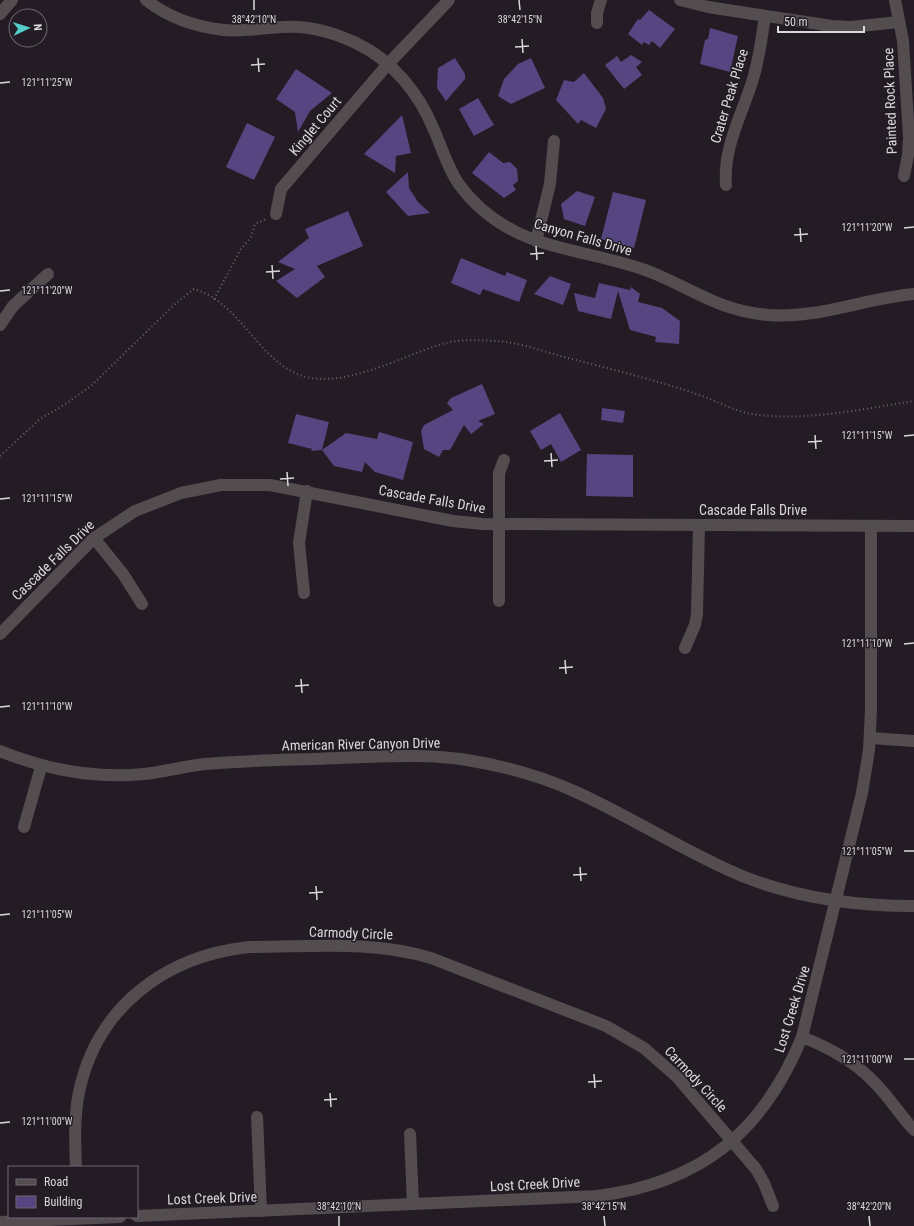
<svg xmlns="http://www.w3.org/2000/svg" width="914" height="1226" viewBox="0 0 914 1226" font-family="'Roboto Condensed',sans-serif">
<style>
.building{fill:#554581}
.lines{fill:none;stroke-linecap:round;stroke-linejoin:round}
.path{stroke:#6b646c;stroke-width:2;stroke-dasharray:1 3;stroke-linecap:butt}
.minor{stroke:#534d50;stroke-width:12}
.ticks{fill:none;stroke:#dcd7dd;stroke-width:1.5}
.labels{text-anchor:middle;stroke-width:3;stroke-linejoin:round;paint-order:stroke}
.street-label{font-size:14px;fill:#dcd7dd;stroke:#241c25}
.ticks-label{font-size:10px;text-anchor:middle;fill:#dcd7dd;stroke:#241c25;stroke-width:3;stroke-linejoin:round;paint-order:stroke}
</style>
<rect width="100%" height="100%" fill="#241c25"/>
<g class="building">
<polygon points="649,10 675,29 660,48 652,41 649,45 644,42 642,45 628,34 638,19 640,20"/>
<polygon points="710,28 738,36 730,72 700,64 705,40 708,39"/>
<polygon points="631,55 642,62 636,67 642,75 624,89 605,65 617,56 621,62"/>
<polygon points="455,58 465,74 465,79 446,101 437,88 438,68"/>
<polygon points="531,58 545,88 511,104 498,96 504,79 518,64"/>
<polygon points="296,69 332,93 310,111 298,132 295,112 276,99"/>
<polygon points="584,73 603,98 606,109 596,128 581,120 578,124 556,100 564,80 574,82"/>
<polygon points="478,98 494,125 474,136 459,109"/>
<polygon points="402,115 411,153 396,156 395,173 364,154"/>
<polygon points="247,123 275,137 254,180 226,167"/>
<polygon points="489,152 503,163 510,162 517,169 518,181 513,185 516,190 504,198 472,173"/>
<polygon points="408,172 409,188 418,202 430,213 408,216 386,192"/>
<polygon points="577,191 595,197 585,226 564,219 561,204"/>
<polygon points="613,192 646,200 634,248 601,239"/>
<polygon points="348,211 363,246 317,266 325,277 297,298 276,281 295,269 278,262 309,238 305,229"/>
<polygon points="461,258 505,276 507,272 527,280 519,302 483,289 480,295 451,283"/>
<polygon points="550,276 571,284 563,305 534,294"/>
<polygon points="599,283 630,290 631,287 640,294 638,302 662,308 680,321 679,344 655,342 656,337 630,330 618,291 611,319 578,311 574,293 595,298"/>
<polygon points="482,384 495,414 478,421 484,424 471,434 464,425 450,450 443,450 439,457 424,449 421,431 424,425 453,410 447,403 451,398"/>
<polygon points="602,408 625,411 623,423 601,420"/>
<polygon points="560,413 581,450 561,462 551,444 541,450 530,431"/>
<polygon points="296,414 329,422 322,450 311,451 312,449 288,443"/>
<polygon points="379,432 413,442 403,480 375,472 365,462 362,472 334,466 322,450 346,433 377,439"/>
<polygon points="587,454 633,455 633,497 586,496"/>
</g>
<g class="lines">
<g class="path">
<polyline points="214,299 241,249 251,237 255,224 266,219"/>
<path d="M0,456L41,418L58,409L91,386L176,303L194,289C239,302 257,357 297,374C340,392 401,356 442,344C459,339 478,340 496,341C518,342 542,351 564,357C607,368 651,379 694,393C713,399 733,411 752,414C804,422 863,409 914,401"/>
</g>
<g class="minor">
<path d="M146,0C168,17 196,27 224,30C244,32 263,28 282,27C307,25 333,32 356,43C392,60 419,93 434,130C442,148 447,166 458,183C508,252 576,245 648,271C692,288 718,311 768,315C818,319 866,298 914,294"/>
<polyline points="680,0 708,7 832,26 851,27 899,22"/>
<polyline points="895,0 903,41 909,137 908,155 904,176"/>
<polyline points="0,14 12,0"/>
<polyline points="597,23 597,13 601,0"/>
<path d="M726,185C723,147 742,115 753,79C759,59 762,37 765,16"/>
<polyline points="276,214 281,189 388,64 449,0"/>
<polyline points="536,241 550,184 554,141"/>
<polyline points="0,325 13,306 48,274"/>
<polyline points="94,538 123,574 142,604"/>
<polyline points="304,593 299,543 307,491"/>
<polyline points="499,601 499,473 504,460"/>
<polyline points="0,634 94,538 135,511 181,493 221,485 270,485 453,521 483,524 914,526"/>
<polyline points="685,648 695,625 697,614 699,525"/>
<polyline points="870,738 914,741"/>
<path d="M0,751C47,770 93,779 144,774C164,772 185,766 205,764C249,760 294,760 338,758C381,757 424,753 467,760C504,766 541,776 576,792C632,817 684,852 742,876C797,898 855,906 914,906"/>
<polyline points="24,827 41,767"/>
<path d="M802,1037C830,1048 854,1061 875,1083C889,1097 900,1115 914,1130"/>
<polyline points="257,1117 261,1211"/>
<polyline points="410,1134 413,1204"/>
<path d="M76,1167C75,1142 74,1117 79,1092C97,1007 165,956 249,947C310,947 372,940 431,958L606,1026L644,1048L677,1077L756,1169L764,1183L773,1206"/>
<path d="M137,1216L597,1196C701,1183 763,1132 802,1037L862,793L869,750L871,710V526"/>
<polyline points="0,1222 120,1217"/>
</g>
</g>
<path class="ticks" d="M254,0V10M519,0L520,10M522,39L523,53M515,47L529,46M258,58L259,72M251,65L265,64M0,83L10,82M800,228L801,242M904,228L914,227M794,235L808,234M536,246L537,260M530,254L544,253M272,265L273,279M266,272L280,271M0,291L10,290M815,435L816,449M904,436L914,435M808,442L822,441M551,453L552,467M544,461L558,460M287,472L288,486M280,479L294,478M0,499L10,498M904,644L914,643M565,660L566,674M559,668L573,667M301,679L302,693M295,686L309,685M0,707L10,706M904,851H914M580,867L581,881M573,875L587,874M316,886L317,900M309,893L323,892M0,915L10,914M904,1059H914M594,1074L595,1088M588,1082L602,1081M330,1093L331,1107M324,1100L337,1099M0,1123L10,1122M339,1216V1226M604,1216L605,1226M869,1216L870,1226"/>
<g class="labels">
<g class="street-label">
<text transform="translate(729 96) rotate(-73)" y="5">Crater Peak Place</text>
<text transform="translate(890 101) rotate(-92)" y="5">Painted Rock Place</text>
<text transform="translate(315 126) rotate(-50)" y="5">Kinglet Court</text>
<text transform="translate(583 237) rotate(16)" y="5">Canyon Falls Drive</text>
<text transform="translate(432 499) rotate(10)" y="5">Cascade Falls Drive</text>
<text x="753" y="515">Cascade Falls Drive</text>
<text transform="translate(53 560) rotate(-44)" y="5">Cascade Falls Drive</text>
<text transform="translate(361 744) rotate(-1)" y="5">American River Canyon Drive</text>
<text transform="translate(351 933) rotate(2)" y="5">Carmody Circle</text>
<text transform="translate(792 1009) rotate(-73)" y="5">Lost Creek Drive</text>
<text transform="translate(696 1079) rotate(47)" y="5">Carmody Circle</text>
<text transform="translate(535 1184) rotate(-3)" y="5">Lost Creek Drive</text>
<text transform="translate(212 1198) rotate(-2)" y="5">Lost Creek Drive</text>
</g>
</g>
<g class="ticks-label">
<text x="254" y="23">38°42'10"N</text>
<text x="520" y="23">38°42'15"N</text>
<text x="47" y="86">121°11'25"W</text>
<text x="867" y="231">121°11'20"W</text>
<text x="47" y="294">121°11'20"W</text>
<text x="867" y="439">121°11'15"W</text>
<text x="47" y="502">121°11'15"W</text>
<text x="867" y="647">121°11'10"W</text>
<text x="47" y="710">121°11'10"W</text>
<text x="867" y="855">121°11'05"W</text>
<text x="47" y="918">121°11'05"W</text>
<text x="867" y="1063">121°11'00"W</text>
<text x="47" y="1125">121°11'00"W</text>
<text x="339" y="1210">38°42'10"N</text>
<text x="604" y="1210">38°42'15"N</text>
<text x="869" y="1210">38°42'20"N</text>
</g>
<rect x="8" y="1166" width="130" height="52" fill="#241c25" stroke="#6e676f"/>
<rect x="16" y="1179" width="20" height="6" fill="#534d50" stroke="#6e676f"/>
<text x="44" y="1186" font-size="12" fill="#dcd7dd">Road</text>
<rect x="16" y="1196" width="20" height="12" fill="#554581" stroke="#6e676f"/>
<text x="44" y="1206" font-size="12" fill="#dcd7dd">Building</text>
<g transform="translate(28 28) rotate(86)"><circle r="19" fill="#241c25" stroke="#6e676f"/>
<path d="M0-3L7 15L0 10L-7 15Z" fill="#54cdc8"/>
<text y="-6" font-size="11" font-weight="bold" text-anchor="middle" fill="#dcd7dd">N</text>
</g>
<path d="M778 26v6h86v-6" fill="none" stroke="#dcd7dd" stroke-width="2"/>
<text x="784" y="26" font-size="12" fill="#dcd7dd" stroke="#241c25" stroke-width="3" paint-order="stroke">50 m</text>
</svg>
